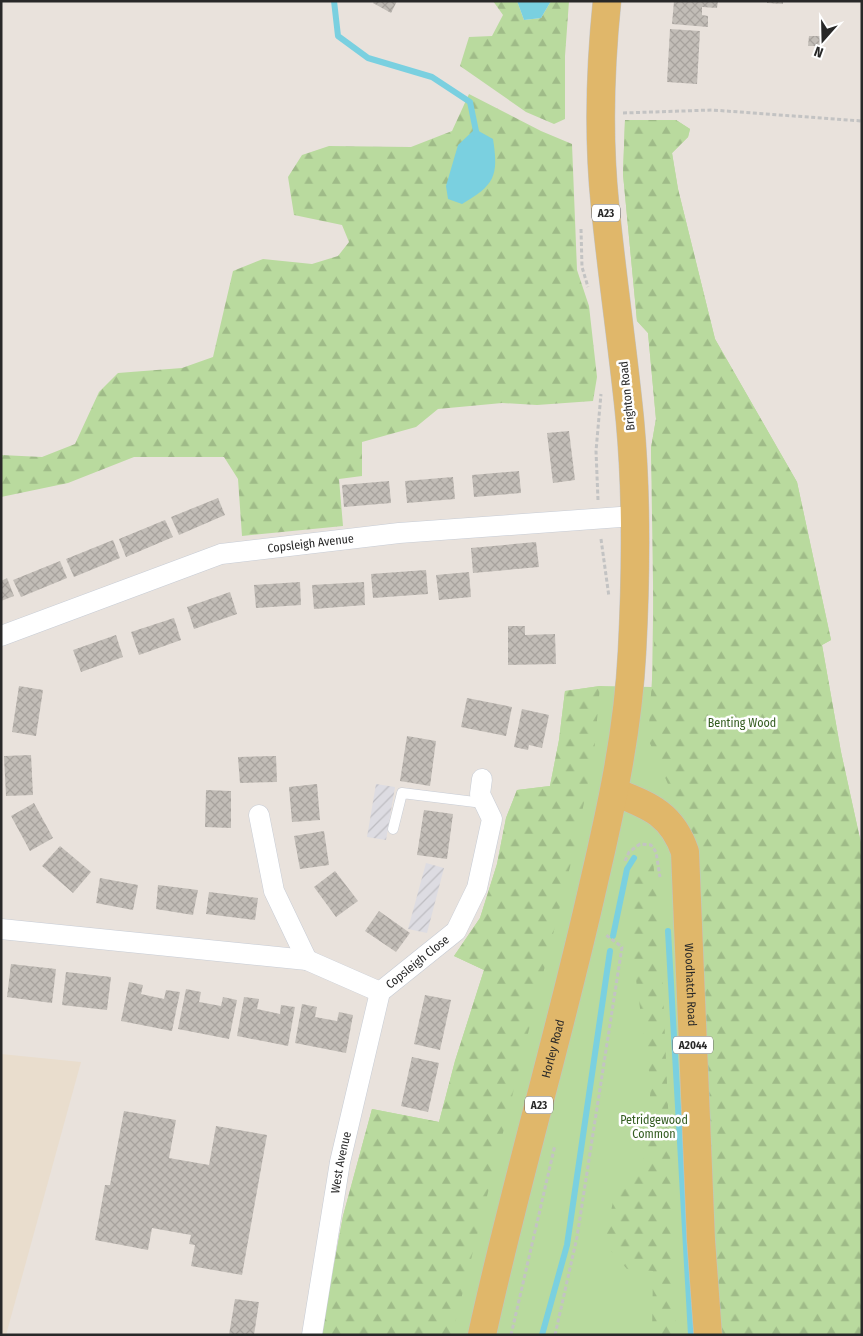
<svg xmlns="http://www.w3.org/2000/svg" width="863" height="1336" viewBox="0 0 863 1336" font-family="'Fira Sans Condensed',sans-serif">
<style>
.industrial{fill:url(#industrial-furrows)}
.education{fill:#e9ddcd}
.grass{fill:#b9da9e}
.forest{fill:url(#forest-firs)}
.water{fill:#7ad0e0}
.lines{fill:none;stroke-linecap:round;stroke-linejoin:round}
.stream{stroke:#7ad0e0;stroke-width:6}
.building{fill:url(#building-cross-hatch)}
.lane-casing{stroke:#c7ccd5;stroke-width:11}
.street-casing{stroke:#c7ccd5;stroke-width:21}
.primary-casing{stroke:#c3c3c3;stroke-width:29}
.path{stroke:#c3c3c3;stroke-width:3;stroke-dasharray:4 2.5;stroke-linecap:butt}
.lane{stroke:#fff;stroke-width:10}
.street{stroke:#fff;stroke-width:20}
.primary{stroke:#e0b76a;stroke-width:28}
.labels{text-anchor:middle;stroke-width:5;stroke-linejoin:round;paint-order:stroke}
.shield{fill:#fff;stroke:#686868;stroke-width:1}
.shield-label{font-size:11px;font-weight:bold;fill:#282828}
.street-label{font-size:12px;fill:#282828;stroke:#fff}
.park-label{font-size:12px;fill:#345d21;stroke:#fff}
</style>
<defs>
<pattern id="industrial-furrows" width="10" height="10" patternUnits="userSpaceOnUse" patternTransform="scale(1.25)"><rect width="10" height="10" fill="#dddce2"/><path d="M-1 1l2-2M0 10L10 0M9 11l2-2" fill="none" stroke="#bebdc2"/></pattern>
<pattern id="forest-firs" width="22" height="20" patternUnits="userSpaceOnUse" patternTransform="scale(1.25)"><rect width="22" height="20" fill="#b9da9e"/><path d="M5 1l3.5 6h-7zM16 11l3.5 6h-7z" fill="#9fbb88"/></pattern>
<pattern id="building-cross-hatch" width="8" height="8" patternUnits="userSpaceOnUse" patternTransform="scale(1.25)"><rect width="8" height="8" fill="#c2bdb7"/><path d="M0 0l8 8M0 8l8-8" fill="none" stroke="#a7a29d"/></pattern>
</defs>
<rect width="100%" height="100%" fill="#e9e2dc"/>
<g class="industrial">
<polygon points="376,784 395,787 386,840 367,837"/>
<polygon points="426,863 444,868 427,933 408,929"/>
</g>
<polygon class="education" points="1,1054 81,1062 6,1335 1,1335"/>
<polygon class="grass" points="625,120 676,120 690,129 688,137 672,153 678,189 715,339 797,482 831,640 822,645 841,752 862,848 862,1335 321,1335 343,1216 372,1109 439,1122 455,1061 484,970 454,956 480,918 497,864 506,818 517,790 550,786 559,740 565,691 600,686 652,687 654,549 651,448 656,419 648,333 637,321 623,174"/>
<g class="forest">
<polygon points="493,1 517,1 524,20 541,18 551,1 569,1 565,56 565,119 554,124 526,112 460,66 469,37 492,36 503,15"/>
<polygon points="469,94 541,131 572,144 577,270 589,306 597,377 593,401 537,405 502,403 438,409 416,427 362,442 362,476 339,479 343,526 242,536 238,479 224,457 134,457 68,483 1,497 1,455 42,457 75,444 99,392 118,373 182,368 213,357 233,271 263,259 312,264 338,256 349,242 342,225 294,215 288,177 302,155 329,146 411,147 452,131"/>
<polygon points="625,120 676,120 690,129 688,137 672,153 678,189 715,339 797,482 831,640 822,645 841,752 862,848 862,1335 720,1335 691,836 648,739 654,650 651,448 656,419 648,333 637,321 623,174"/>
<polygon points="600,686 594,754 574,851 452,1335 321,1335 343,1216 372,1109 439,1122 455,1061 484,970 454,956 480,918 497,864 506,818 517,790 550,786 559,740 565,691"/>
<polygon points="653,861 660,925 673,1219 676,1335 652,1335 653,1271 627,1269 604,1243 616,1188 643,1166 651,1086 630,937 632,882 640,862"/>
</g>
<g class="water">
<polygon points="517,1 551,1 541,18 524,20"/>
<path d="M475,129L493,139C499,177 494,185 462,204L448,199L446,186L458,145Z"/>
</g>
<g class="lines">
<g class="stream">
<polyline points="334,1 338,36 368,58 432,77 470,102 477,136"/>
<polyline points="668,931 691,1335"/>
<polyline points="613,936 627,869 634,858"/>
<polyline points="542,1335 567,1245 610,951"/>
</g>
</g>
<g class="building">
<polygon points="375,1 397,1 391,13 373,3"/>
<polygon points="674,1 718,1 717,8 702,7 702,15 708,16 708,27 672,24"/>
<polygon points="767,1 783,1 783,4 767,3"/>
<polygon points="670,29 700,31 697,84 667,82"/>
<polygon points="809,36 823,36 823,46 808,46"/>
<polygon points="569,431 575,480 553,483 547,433"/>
<polygon points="519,471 521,493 474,497 472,475"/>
<polygon points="453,477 455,499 407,503 405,481"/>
<polygon points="389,481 391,503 344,507 342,485"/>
<polygon points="218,498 225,515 179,535 171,517"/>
<polygon points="165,520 173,537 126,557 119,539"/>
<polygon points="113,540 120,558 74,577 66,559"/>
<polygon points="536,542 539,567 473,573 471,548"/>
<polygon points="60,561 67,578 21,597 13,580"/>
<polygon points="426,570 428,594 373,598 371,574"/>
<polygon points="469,572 471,597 439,600 436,575"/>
<polygon points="7,578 14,596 1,601 1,581"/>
<polygon points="300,582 301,605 256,608 254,585"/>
<polygon points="364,582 365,605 314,609 312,585"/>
<polygon points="230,592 237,614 194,629 187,607"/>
<polygon points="174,618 181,640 139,655 131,632"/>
<polygon points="508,626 525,626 525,635 555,634 556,664 508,665"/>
<polygon points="116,635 123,657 81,672 73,650"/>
<polygon points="19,686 43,690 36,736 12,732"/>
<polygon points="467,698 512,707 506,736 461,727"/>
<polygon points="522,709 549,715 542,748 529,745 528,750 514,747"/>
<polygon points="407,736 436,741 430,786 400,781"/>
<polygon points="31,755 33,795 6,796 4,756"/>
<polygon points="276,756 277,782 240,783 238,757"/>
<polygon points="317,784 320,820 292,822 289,787"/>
<polygon points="206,790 231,791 231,828 205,827"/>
<polygon points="34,803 53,838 30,851 11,816"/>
<polygon points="424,810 453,814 447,859 417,855"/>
<polygon points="324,831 329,865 300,869 294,836"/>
<polygon points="60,846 91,872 73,893 42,866"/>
<polygon points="335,871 358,901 336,917 314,887"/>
<polygon points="100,878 138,885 133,910 96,903"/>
<polygon points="158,885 198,890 193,915 156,909"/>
<polygon points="209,892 258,898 255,920 206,914"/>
<polygon points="379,911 410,933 396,952 365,931"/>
<polygon points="11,964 56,969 52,1003 7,997"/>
<polygon points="66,972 111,977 107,1010 62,1005"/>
<polygon points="129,982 143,985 141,994 164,999 166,990 180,992 172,1031 121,1021"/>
<polygon points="186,989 201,992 199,1002 221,1006 223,997 237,1000 229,1039 178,1029"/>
<polygon points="425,995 451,1000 440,1050 414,1044"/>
<polygon points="244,997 259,999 257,1009 280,1014 281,1005 295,1007 288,1046 237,1036"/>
<polygon points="302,1004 317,1007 315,1017 337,1021 339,1012 353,1015 346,1053 295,1043"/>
<polygon points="412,1057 439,1063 428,1112 401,1106"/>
<polygon points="124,1111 176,1120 169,1158 209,1165 216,1126 267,1135 242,1275 191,1266 195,1245 189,1244 191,1235 152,1228 148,1250 95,1240 105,1185 110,1185"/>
<polygon points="235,1299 259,1302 254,1335 229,1335"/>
</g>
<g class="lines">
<g class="lane-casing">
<polyline id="lane" points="393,829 402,793 483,803"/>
</g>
<g class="street-casing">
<g id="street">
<path id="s1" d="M1,636L221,554L399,533L634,516"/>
<polyline points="259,815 274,891 307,960"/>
<polyline points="1,929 307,960 380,992"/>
<path id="s2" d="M380,992L456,931L477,888L492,819L480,794L482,779"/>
<path id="s3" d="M312,1335L340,1162L380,992"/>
</g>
</g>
<g class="primary-casing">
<g id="primary">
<path id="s4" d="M615,792C650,806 672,814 685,852L701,1240L708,1335"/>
<path id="s5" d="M482,1335C515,1184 559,1037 593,886C611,809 628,732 632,652C636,576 637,497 630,421C623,349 612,277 605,205C598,137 600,69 607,1"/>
</g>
</g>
<g class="path">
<polyline points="623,113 712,110 862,121"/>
<polyline points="581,229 582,267 588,287"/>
<polyline points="598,500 596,451 601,394"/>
<polyline points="601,539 609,597"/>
<polyline points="625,861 629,852 640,844 651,845 656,852 660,877"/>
<polyline points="511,1335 555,1145"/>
<polyline points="555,1335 577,1237 622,947 606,935"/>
</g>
<use href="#lane" class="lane"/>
<use href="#street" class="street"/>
<use href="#primary" class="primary"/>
</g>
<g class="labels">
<g class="shield">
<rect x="592" y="204.5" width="28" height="17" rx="4"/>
<rect x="673" y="1036.5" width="40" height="17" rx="4"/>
<rect x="525" y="1096.5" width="28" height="17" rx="4"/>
</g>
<g class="shield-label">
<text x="606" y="217">A23</text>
<text x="693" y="1049">A2044</text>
<text x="539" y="1109">A23</text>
</g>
<g class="street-label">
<text transform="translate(627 396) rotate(-96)" y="4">Brighton Road</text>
<text dy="4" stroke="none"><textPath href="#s1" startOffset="325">Copsleigh Avenue</textPath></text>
<text dy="4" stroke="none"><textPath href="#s2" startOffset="48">Copsleigh Close</textPath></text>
<text dy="4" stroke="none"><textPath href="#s4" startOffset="229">Woodhatch Road</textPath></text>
<text dy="4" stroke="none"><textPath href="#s5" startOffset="295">Horley Road</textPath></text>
<text dy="4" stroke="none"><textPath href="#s3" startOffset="175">West Avenue</textPath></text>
</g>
<g class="park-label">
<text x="742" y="727">Benting Wood</text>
<text x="654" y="1124">Petridgewood<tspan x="654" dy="14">Common</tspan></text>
</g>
</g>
<rect width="863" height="1336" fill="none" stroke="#282828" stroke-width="5"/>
<g transform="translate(823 40) rotate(200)" stroke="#ffffff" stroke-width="4" paint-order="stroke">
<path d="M0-4L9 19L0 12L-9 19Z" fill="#282828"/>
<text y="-8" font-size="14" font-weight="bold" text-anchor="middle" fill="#282828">N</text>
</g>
</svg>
